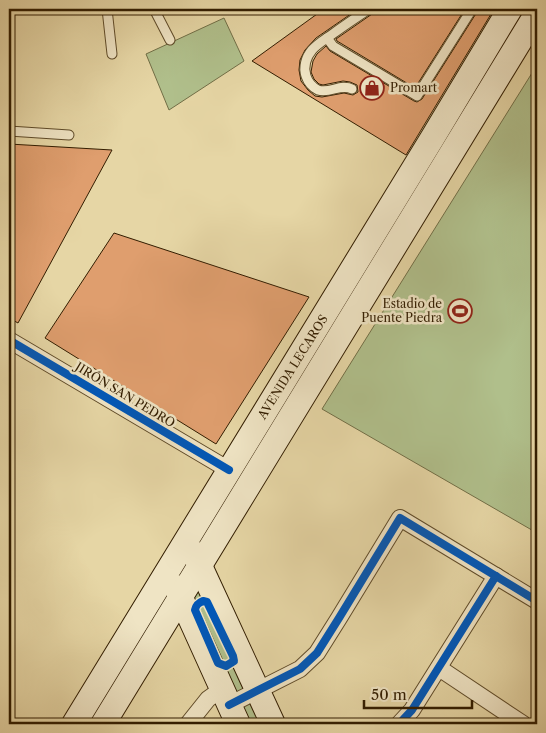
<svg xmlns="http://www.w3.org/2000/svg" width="546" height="733" viewBox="0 0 546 733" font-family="'Libre Caslon Text',serif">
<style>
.green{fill:#b0bf8b;stroke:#716e46}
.building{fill:#df9e6e;stroke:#321d00}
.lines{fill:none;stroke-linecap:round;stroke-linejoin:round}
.service-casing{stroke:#5f4b29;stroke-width:11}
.minor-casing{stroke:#5f4b29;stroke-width:18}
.secondary-casing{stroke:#321d00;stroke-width:26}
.service{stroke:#efe4c4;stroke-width:9}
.minor{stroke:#efe4c4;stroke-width:16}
.secondary{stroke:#efe4c4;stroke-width:24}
.cycleway-casing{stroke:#efe4c4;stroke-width:11}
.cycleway{stroke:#0057b8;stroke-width:8}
.labels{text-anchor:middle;stroke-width:5;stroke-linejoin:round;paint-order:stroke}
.poi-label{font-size:12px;fill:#321d00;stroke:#efe4c4;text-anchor:start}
.street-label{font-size:12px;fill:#321d00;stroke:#efe4c4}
</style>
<rect width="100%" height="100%" fill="#e6d6a5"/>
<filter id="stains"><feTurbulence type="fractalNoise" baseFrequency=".004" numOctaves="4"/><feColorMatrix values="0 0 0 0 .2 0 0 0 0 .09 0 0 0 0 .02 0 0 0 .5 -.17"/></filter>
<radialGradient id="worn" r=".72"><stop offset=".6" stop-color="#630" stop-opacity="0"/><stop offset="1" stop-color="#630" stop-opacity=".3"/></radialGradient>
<g class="green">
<polygon points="224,18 244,61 169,110 146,54"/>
<polygon points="537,65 537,533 322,409"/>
<polygon points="200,570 253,689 230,701 185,596"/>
<polygon points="255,695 269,724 243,724 234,706"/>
</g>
<g class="building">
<polygon points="324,9 358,9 316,38 305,50 300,60 299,70 301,81 308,90 315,96 322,97 344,93 353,95 358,92 357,85 350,82 343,81 323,85 319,84 314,79 311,72 313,61 317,54 326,46 330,51 414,101 417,102 422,99 477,12 478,9 494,9 406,155 252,61"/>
<polygon points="375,9 465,9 415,88 337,41 336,39 372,14"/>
<polygon points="9,144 112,150 18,323 9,318"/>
<polygon points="114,233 309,297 216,444 45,338"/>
</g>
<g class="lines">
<g class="service-casing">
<g id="service">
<polyline points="107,9 112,54"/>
<polyline points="154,9 170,40"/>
<polyline points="327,38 333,46 417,96 472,9 471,9"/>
<path d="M352,89C341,83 330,94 318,90C312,87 308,82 306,76C303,67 306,57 312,50C318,43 326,39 334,33C345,25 357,17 369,9"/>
<polyline points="9,131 69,135"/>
</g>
</g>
<g class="minor-casing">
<g id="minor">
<polyline points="9,340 229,470"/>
<polyline points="439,668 523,724"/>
<polyline points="229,705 300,669 317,653 339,618 400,518 537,601"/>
<polyline points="188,724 208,699 222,689"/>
<polyline points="399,724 412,710 496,576"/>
</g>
</g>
<g class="secondary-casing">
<g id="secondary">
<polyline points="194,553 273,724"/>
<polyline points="176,587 238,724"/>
<polyline points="74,724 433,137 510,9"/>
<polyline points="103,724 537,13"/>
</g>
</g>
<use href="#service" class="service"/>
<use href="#minor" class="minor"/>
<use href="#secondary" class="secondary"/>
<g class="cycleway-casing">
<g id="cycleway">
<polyline points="9,340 229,470"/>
<path d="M203,601L207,602L233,656L234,661L226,666L218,663L195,610C196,605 198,603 203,601Z"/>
<polyline points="229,705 300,669 317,653 339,618 400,518 537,601"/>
<polyline points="399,724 412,710 496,576"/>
</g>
</g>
<use href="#cycleway" class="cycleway"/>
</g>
<defs>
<g id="shop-ring" transform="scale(1.25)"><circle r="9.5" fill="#efe4c4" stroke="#8f2418" stroke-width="1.5"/><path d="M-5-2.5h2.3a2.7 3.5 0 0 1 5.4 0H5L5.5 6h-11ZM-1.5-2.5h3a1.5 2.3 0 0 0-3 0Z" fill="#8f2418"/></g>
<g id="stadium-ring" transform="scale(1.25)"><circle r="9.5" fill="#efe4c4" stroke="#8f2418" stroke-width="1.5"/><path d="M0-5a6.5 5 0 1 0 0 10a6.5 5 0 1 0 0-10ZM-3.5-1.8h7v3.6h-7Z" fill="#8f2418"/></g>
</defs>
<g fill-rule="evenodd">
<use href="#shop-ring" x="372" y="88"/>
<use href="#stadium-ring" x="460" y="311"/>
</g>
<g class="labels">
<g class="poi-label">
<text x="390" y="92">Promart</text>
<text x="442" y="308" text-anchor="end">Estadio de<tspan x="442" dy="14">Puente Piedra</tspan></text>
</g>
<g class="street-label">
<text transform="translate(293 367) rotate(-58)" y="4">AVENIDA LECAROS</text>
<text transform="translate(125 395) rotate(31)" y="4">JIRÓN SAN PEDRO</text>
</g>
</g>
<rect width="546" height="733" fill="none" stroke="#e6d6a5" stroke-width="30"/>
<rect x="10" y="10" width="526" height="713" fill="none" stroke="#321d00" stroke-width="2.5"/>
<rect x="15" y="15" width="516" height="703" fill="none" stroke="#321d00"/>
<path d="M364 700v8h108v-8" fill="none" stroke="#321d00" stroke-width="2.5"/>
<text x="371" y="700" font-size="15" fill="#321d00" stroke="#efe4c4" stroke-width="4" paint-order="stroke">50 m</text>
<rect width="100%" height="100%" filter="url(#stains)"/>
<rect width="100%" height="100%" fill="url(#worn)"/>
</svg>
